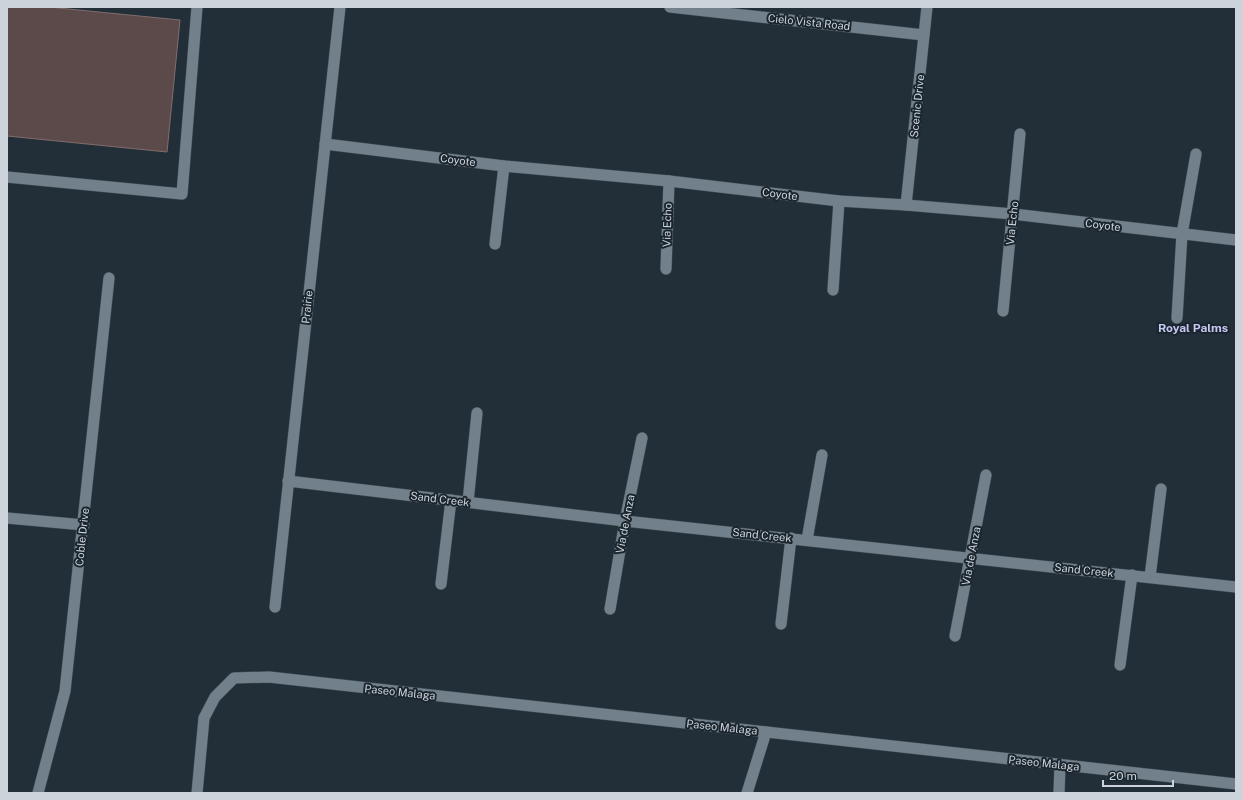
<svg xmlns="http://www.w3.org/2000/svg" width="1243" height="800" viewBox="0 0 1243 800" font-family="'Public Sans',sans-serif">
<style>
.building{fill:#5b4a49;stroke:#7f6d6c}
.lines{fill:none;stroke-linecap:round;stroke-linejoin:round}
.service-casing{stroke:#424c53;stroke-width:12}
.minor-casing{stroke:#424c53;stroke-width:12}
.service{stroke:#72808b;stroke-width:11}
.minor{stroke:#72808b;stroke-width:11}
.labels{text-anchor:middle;stroke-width:4;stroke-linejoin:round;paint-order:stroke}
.street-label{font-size:11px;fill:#ccd3da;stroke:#1a252e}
.neighbourhood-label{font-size:12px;font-weight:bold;fill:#c6c8f3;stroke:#1a252e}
</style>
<rect width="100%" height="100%" fill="#232f38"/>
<polygon class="building" points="7,7 48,7 180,20 167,152 7,136"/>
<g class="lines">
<g class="service-casing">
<polyline id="service" points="7,177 182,194 197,7"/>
</g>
<g class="minor-casing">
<g id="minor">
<polyline points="670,7 924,35"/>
<polyline points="325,144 504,166 669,181 839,201 906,205 1013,214 1236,240"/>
<polyline points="906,205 927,7"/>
<polyline points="495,244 504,166"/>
<polyline points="666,269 669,181"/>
<polyline points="833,290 839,201"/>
<polyline points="1003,311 1020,134"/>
<polyline points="1177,318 1182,234 1196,154"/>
<polyline points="288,481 625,521 1236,587"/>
<polyline points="468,502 477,413"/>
<polyline points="7,518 84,525"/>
<polyline points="807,540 822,455"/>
<polyline points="1150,577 1161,489"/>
<polyline points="441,584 451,500"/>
<polyline points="275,607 340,7"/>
<polyline points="610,609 625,521 642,438"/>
<polyline points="781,624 791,538"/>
<polyline points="955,636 986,475"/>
<polyline points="1120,665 1132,575"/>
<polyline points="38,793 65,691 109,278"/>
<polyline points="197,793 204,718 215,697 234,678 269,677 1236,784"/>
<polyline points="747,793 766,732"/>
<polyline points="1059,793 1060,765"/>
</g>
</g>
<use href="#service" class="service"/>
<use href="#minor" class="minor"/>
</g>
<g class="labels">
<g class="street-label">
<text transform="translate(809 22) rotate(6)" y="4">Cielo Vista Road</text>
<text transform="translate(917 106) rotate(-84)" y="4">Scenic Drive</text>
<text transform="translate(458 160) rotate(7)" y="4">Coyote</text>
<text transform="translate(780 194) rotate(7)" y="4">Coyote</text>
<text transform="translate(1012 223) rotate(-84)" y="4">Via Echo</text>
<text transform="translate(667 225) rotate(-88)" y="4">Via Echo</text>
<text transform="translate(1103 225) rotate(7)" y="4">Coyote</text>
<text transform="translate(307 307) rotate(-84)" y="4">Prairie</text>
<text transform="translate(440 499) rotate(7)" y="4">Sand Creek</text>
<text transform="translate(625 524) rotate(-79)" y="4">Via de Anza</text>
<text transform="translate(762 535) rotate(6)" y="4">Sand Creek</text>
<text transform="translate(82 537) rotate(-84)" y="4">Coble Drive</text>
<text transform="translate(971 556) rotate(-79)" y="4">Via de Anza</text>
<text transform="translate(1084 570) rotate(6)" y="4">Sand Creek</text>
<text transform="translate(400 692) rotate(6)" y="4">Paseo Malaga</text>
<text transform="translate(722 727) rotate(6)" y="4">Paseo Malaga</text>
<text transform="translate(1044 763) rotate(6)" y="4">Paseo Malaga</text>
</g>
<g class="neighbourhood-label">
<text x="1193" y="332">Royal Palms</text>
</g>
</g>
<rect width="1243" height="800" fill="none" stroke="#ccd3da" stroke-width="16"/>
<path d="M1103 780v6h70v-6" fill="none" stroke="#ccd3da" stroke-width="2"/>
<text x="1109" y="780" font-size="12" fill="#ccd3da" stroke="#1a252e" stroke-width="3" paint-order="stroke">20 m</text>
</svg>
